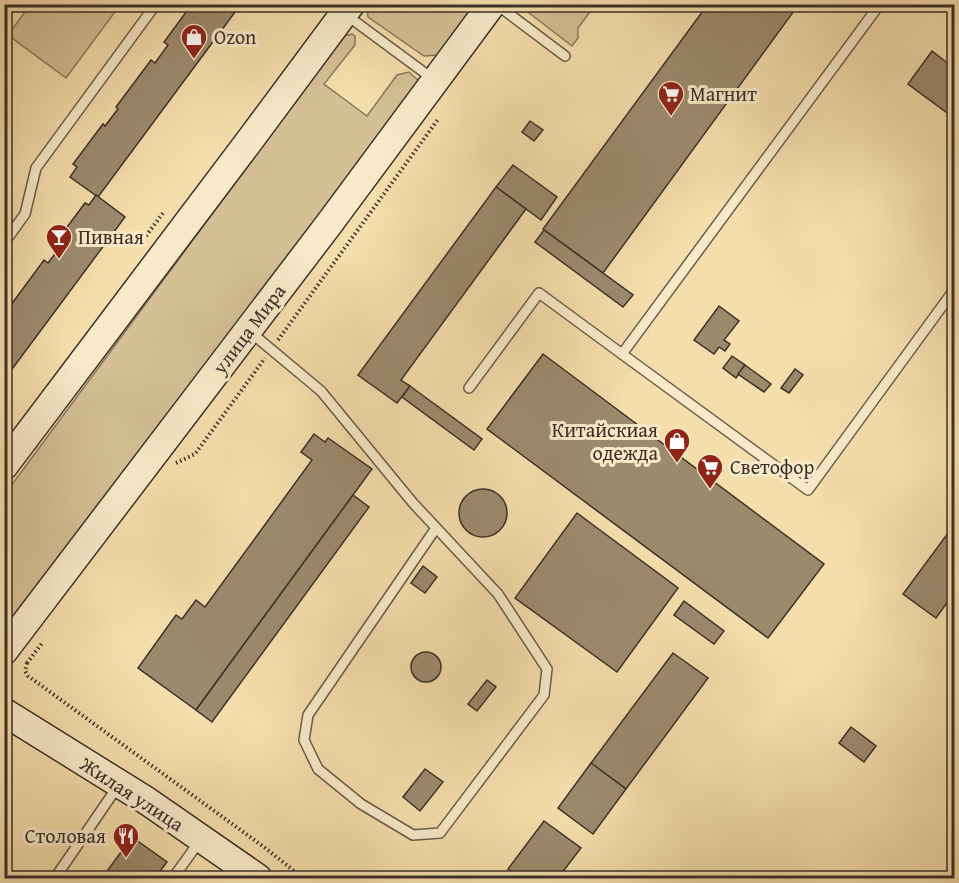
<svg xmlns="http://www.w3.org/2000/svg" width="959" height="883" viewBox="0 0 959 883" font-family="'Gentium Book Plus',serif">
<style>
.green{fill:#d5c096;stroke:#89785f;stroke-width:1.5}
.building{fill:#9c8a6d;stroke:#3d2f28;stroke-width:1.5}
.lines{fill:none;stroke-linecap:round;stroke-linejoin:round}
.lane-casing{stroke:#6b5b49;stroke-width:12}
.secondary-casing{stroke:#3d2f28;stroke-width:30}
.path{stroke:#3d2f28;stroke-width:4;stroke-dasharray:1.5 3;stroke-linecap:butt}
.lane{stroke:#f8eac9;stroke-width:9}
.secondary{stroke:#f8eac9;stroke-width:27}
.labels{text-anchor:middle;stroke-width:6;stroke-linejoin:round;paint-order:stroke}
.poi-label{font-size:20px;fill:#3d2f28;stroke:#f8eac9;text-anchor:start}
.street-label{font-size:20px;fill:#3d2f28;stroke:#f8eac9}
</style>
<rect width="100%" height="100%" fill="#f4deac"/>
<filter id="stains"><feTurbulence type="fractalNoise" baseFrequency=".00333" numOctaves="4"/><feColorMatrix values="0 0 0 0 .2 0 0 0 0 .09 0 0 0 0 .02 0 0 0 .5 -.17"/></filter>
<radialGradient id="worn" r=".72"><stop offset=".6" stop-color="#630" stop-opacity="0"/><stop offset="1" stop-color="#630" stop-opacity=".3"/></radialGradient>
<g class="green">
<polygon points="368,4 476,5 438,55 424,56 368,17 367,7"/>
<polygon points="526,4 595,4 595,5 578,28 578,38 572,46 524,9"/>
<polygon points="30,5 30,4 120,5 66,78 8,35"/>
<polygon points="352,34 355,36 355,45 324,84 367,116 397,75 409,72 419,81 420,90 5,634 5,494 344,36"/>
</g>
<g class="building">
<polygon points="192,4 241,4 98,197 70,177 77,167 73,164 103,124 105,126 118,109 116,107 151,60 155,63 168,45 164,42"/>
<polygon points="708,4 799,4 603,273 543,229"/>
<polygon points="932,51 954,68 954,118 908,84"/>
<polygon points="530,121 543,130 534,141 522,132"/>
<polygon points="513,165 557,197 541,220 496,187"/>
<polygon points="496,187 526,209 401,380 410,386 397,403 358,375"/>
<polygon points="96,195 125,217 4,380 4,323 12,313 8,309 44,260 48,263 60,247 55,243 85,203 89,205"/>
<polygon points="544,230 633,295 623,307 535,242"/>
<polygon points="719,306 739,321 724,340 730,344 725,351 719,347 714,354 694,340"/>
<polygon points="543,354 824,564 768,638 487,429"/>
<polygon points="732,356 745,365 736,378 723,368"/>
<polygon points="745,365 771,384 764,392 738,374"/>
<polygon points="795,369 803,375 789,393 781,388"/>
<polygon points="410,386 482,439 474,450 402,397"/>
<polygon points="314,434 325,442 328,438 372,469 196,710 138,668 176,615 182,619 196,600 205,607 312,460 301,452"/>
<circle cx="483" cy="513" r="24"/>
<polygon points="353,495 369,507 212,722 196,710"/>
<polygon points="577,513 678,588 617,672 515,598"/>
<polygon points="954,525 954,593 936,618 903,594"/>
<polygon points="423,566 437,577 425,593 411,583"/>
<polygon points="684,601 724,631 714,644 674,615"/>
<circle cx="426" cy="667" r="15"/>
<polygon points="673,653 708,678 626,789 591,763"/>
<polygon points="487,680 496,687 477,711 468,704"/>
<polygon points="851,727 876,746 864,762 839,743"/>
<polygon points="591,763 626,789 593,834 558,808"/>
<polygon points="425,769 443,782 420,811 403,797"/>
<polygon points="544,821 581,848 558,878 521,878 508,869"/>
<polygon points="132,837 167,862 155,878 102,878"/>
</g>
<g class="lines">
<g class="lane-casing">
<g id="lane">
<polyline points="496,4 565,56"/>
<polyline points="345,14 433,79"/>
<polyline points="4,243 25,214 36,168 156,4"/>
<polyline points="249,331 321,391 413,503 498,594 547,669 544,695 440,833 413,835 361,804 318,769 304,740 308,715 436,528"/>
<polyline points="622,354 808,490 954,290"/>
<polyline points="469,388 539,293 622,354 880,4"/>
<polyline points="55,878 118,786"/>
<polyline points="173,878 199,842"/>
</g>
</g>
<g class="secondary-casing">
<g id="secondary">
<polyline points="4,466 247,144 351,4"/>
<polyline points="4,651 329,224 492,4"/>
<polyline points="4,712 147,801 258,878"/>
</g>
</g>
<g class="path">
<polyline points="146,236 163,213"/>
<polyline points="278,340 439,118"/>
<polyline points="176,463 195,454 265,358"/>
<polyline points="27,663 43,642"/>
<polyline points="27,663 25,671 28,676 264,847 303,878"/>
</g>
<use href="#lane" class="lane"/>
<use href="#secondary" class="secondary"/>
</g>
<defs>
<g id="shop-pin" transform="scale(1.35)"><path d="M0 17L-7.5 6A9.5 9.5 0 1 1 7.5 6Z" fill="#8f2418" stroke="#f8eac9"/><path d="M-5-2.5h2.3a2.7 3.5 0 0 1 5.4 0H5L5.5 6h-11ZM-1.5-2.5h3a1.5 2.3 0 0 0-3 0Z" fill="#fff"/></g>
<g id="supermarket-pin" transform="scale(1.35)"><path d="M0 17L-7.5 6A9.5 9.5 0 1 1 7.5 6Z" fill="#8f2418" stroke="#f8eac9"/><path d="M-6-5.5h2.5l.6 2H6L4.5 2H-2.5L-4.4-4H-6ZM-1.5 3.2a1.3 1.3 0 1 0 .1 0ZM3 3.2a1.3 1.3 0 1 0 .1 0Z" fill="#fff"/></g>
<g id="bar-pin" transform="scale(1.35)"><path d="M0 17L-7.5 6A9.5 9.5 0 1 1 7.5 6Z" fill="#8f2418" stroke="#f8eac9"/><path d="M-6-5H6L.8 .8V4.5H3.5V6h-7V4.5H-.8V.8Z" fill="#fff"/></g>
<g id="restaurant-pin" transform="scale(1.35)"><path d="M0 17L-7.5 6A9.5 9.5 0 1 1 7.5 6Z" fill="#8f2418" stroke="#f8eac9"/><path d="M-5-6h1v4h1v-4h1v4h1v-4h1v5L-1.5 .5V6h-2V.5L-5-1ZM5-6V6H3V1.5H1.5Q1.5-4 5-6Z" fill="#fff"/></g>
</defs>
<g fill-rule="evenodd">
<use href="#shop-pin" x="194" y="37"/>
<use href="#supermarket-pin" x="671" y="94"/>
<use href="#bar-pin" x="59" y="237"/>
<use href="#shop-pin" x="677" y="441"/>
<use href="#supermarket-pin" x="710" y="467"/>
<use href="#restaurant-pin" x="126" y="836"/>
</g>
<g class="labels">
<g class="poi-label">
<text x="214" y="44">Ozon</text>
<text x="690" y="101">Магнит</text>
<text x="78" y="244">Пивная</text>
<text x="658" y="437" text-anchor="end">Китайскиая<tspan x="658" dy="23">одежда</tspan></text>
<text x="730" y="474">Светофор</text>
<text x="106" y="843" text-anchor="end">Столовая</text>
</g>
<g class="street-label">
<text transform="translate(249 329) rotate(-53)" y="7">улица Мира</text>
<text transform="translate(132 794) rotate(33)" y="7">Жилая улица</text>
</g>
</g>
<rect width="959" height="883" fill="none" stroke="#f4deac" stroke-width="24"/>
<rect x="6" y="6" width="947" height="871" fill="none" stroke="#3d2f28" stroke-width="3"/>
<rect x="12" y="12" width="935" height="859" fill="none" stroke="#3d2f28" stroke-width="1.5"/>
<rect width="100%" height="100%" filter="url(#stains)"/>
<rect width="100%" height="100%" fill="url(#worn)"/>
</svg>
